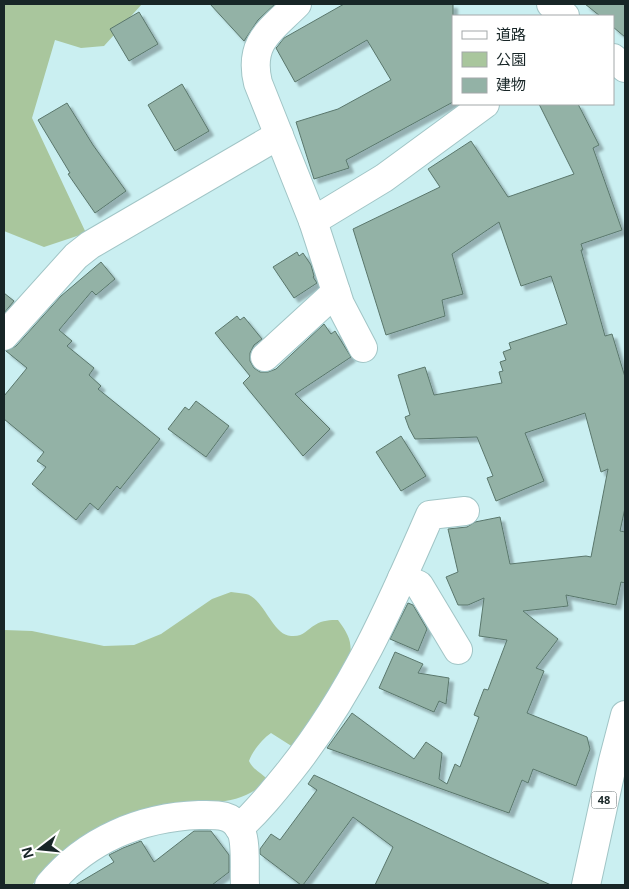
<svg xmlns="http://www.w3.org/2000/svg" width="629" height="889" viewBox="0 0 629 889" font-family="'Open Sans','Noto Sans JP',sans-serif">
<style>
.green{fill:#a9c69d}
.building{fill:#93b2a6;stroke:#5a776c;filter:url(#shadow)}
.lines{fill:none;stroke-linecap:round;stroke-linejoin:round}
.minor-casing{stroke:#a1c5c6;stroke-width:30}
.major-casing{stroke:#a1c5c6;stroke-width:30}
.minor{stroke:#fff;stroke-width:28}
.major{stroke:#fff;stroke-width:28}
.labels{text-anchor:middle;stroke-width:4;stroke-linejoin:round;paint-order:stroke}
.shield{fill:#fff;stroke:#5d6768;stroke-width:1}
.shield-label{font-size:11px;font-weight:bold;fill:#182627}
</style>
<defs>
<filter id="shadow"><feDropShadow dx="4.5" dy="4.5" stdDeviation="1" flood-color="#0004"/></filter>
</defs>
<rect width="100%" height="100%" fill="#caeff1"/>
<g class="green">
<polygon points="4,4 142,4 104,46 81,48 55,40 32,118 86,233 44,247 4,231"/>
<path d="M231,592C236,593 242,593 246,594C264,598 272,635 291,636C304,637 306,630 315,625C323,620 330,620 338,620C350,636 353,644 349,663L293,747L271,733C262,739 252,752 249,761C253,770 262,773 268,780L266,783C260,787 253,792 246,795C220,807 187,801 159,806C107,815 65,845 32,885H4V630L32,631L104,646L134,645L161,634L212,599Z"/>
</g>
<g class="building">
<polygon points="210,4 275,4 258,20 244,41"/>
<polygon points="344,4 453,4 453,102 346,160 349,168 314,179 296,122 338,109 391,80 367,40 295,82 276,48 277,47 284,38"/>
<polygon points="585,4 625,4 625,37 613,27 613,16 600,16"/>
<polygon points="139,12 158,44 129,61 110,29"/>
<polygon points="182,84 209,131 175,151 148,105"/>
<polygon points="67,103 93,145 126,191 95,213 68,174 70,173 38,120"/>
<polygon points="539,104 578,104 599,145 593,148 622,230 581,244 583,250 581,250 605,336 612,334 625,377 625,508 620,531 625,532 625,583 621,582 616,605 566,595 568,606 523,611 558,639 536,668 544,671 527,713 587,737 590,749 576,786 533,769 528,783 522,780 509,813 327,748 352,713 414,759 426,742 442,753 439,779 447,784 455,764 460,767 479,717 474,715 484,689 488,690 507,640 479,636 484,598 468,605 458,605 446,577 458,572 448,529 467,527 475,522 500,517 510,564 586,556 591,557 608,469 601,472 585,413 525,433 544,481 496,501 487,478 493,476 477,437 415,439 409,428 405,417 410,415 398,375 425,367 434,395 502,383 499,372 503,371 500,362 506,360 503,352 511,349 509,343 567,324 551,276 521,286 499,222 452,254 463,294 442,300 445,316 386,335 353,229 440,187 428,169 471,141 508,197 574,174"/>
<polygon points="297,252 299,256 303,253 311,265 314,276 313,277 317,283 294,298 273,267"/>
<polygon points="101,262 115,279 96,295 92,291 59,330 72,341 67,346 94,368 89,375 101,386 98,389 160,439 120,489 117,486 98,510 90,503 76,520 32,484 46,467 37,461 44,452 4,419 4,396 27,368 6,351 16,346 61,296"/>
<polygon points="4,293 14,301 4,313"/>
<polygon points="237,316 240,320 244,317 262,339 254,345 250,353 250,361 254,368 260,372 268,372 276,369 324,324 331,334 335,331 351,357 295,394 330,429 303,456 243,383 250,376 215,333"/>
<polygon points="196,401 229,426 206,457 168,429 185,407 189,410"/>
<polygon points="401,436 426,476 401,491 376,452"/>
<polygon points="408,603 413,605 427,629 418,651 390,639"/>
<polygon points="395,652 423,664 418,673 449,678 446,704 439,701 434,712 379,688"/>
<polygon points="314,775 496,860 551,885 375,885 393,847 353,817 303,885 301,885 260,854 260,849 271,834 280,840 317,790 308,784"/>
<polygon points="194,831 211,831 229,855 229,872 212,885 75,885 114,862 109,855 123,848 141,841 154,862"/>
</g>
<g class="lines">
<g class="minor-casing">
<g id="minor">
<path d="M297,4C271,30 248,42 258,83L313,221L340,304L363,348"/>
<polyline points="313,221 384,178 485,104"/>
<polyline points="4,336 76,256 90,245 279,135"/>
<polyline points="265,357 336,292"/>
<polyline points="402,578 419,585 458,650"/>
<path d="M239,828C258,811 274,791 290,771C353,692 390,607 430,515L465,511"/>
<path d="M49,885C86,840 141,817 199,815C215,815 231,813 240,829C247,840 244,871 245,885"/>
</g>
</g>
<g class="major-casing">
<g id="major">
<polyline points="551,4 565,16"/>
<polyline points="613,58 625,68"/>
<polyline points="586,885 613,761 625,715"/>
</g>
</g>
<use href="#minor" class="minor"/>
<use href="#major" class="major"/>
</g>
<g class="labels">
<rect class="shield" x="591.5" y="791.5" width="25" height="17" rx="4"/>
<g class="shield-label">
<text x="604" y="804">48</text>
</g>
</g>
<rect width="629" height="889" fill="none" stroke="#182627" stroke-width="10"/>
<rect x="452" y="15" width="162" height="90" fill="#ffffff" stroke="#a3a8a9"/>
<rect x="462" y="31" width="25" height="8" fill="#ffffff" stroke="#a3a8a9"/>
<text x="496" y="40" font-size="15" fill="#182627">道路</text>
<rect x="462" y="52" width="25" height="15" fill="#a9c69d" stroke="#a3a8a9"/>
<text x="496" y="65" font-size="15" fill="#182627">公園</text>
<rect x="462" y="78" width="25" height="15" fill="#93b2a6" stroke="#a3a8a9"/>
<text x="496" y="90" font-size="15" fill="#182627">建物</text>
<g transform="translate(40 849) rotate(254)" stroke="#ffffff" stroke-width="4" paint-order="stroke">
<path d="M0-4L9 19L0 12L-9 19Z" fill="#182627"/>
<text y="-8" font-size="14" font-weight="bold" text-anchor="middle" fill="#182627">N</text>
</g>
</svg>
